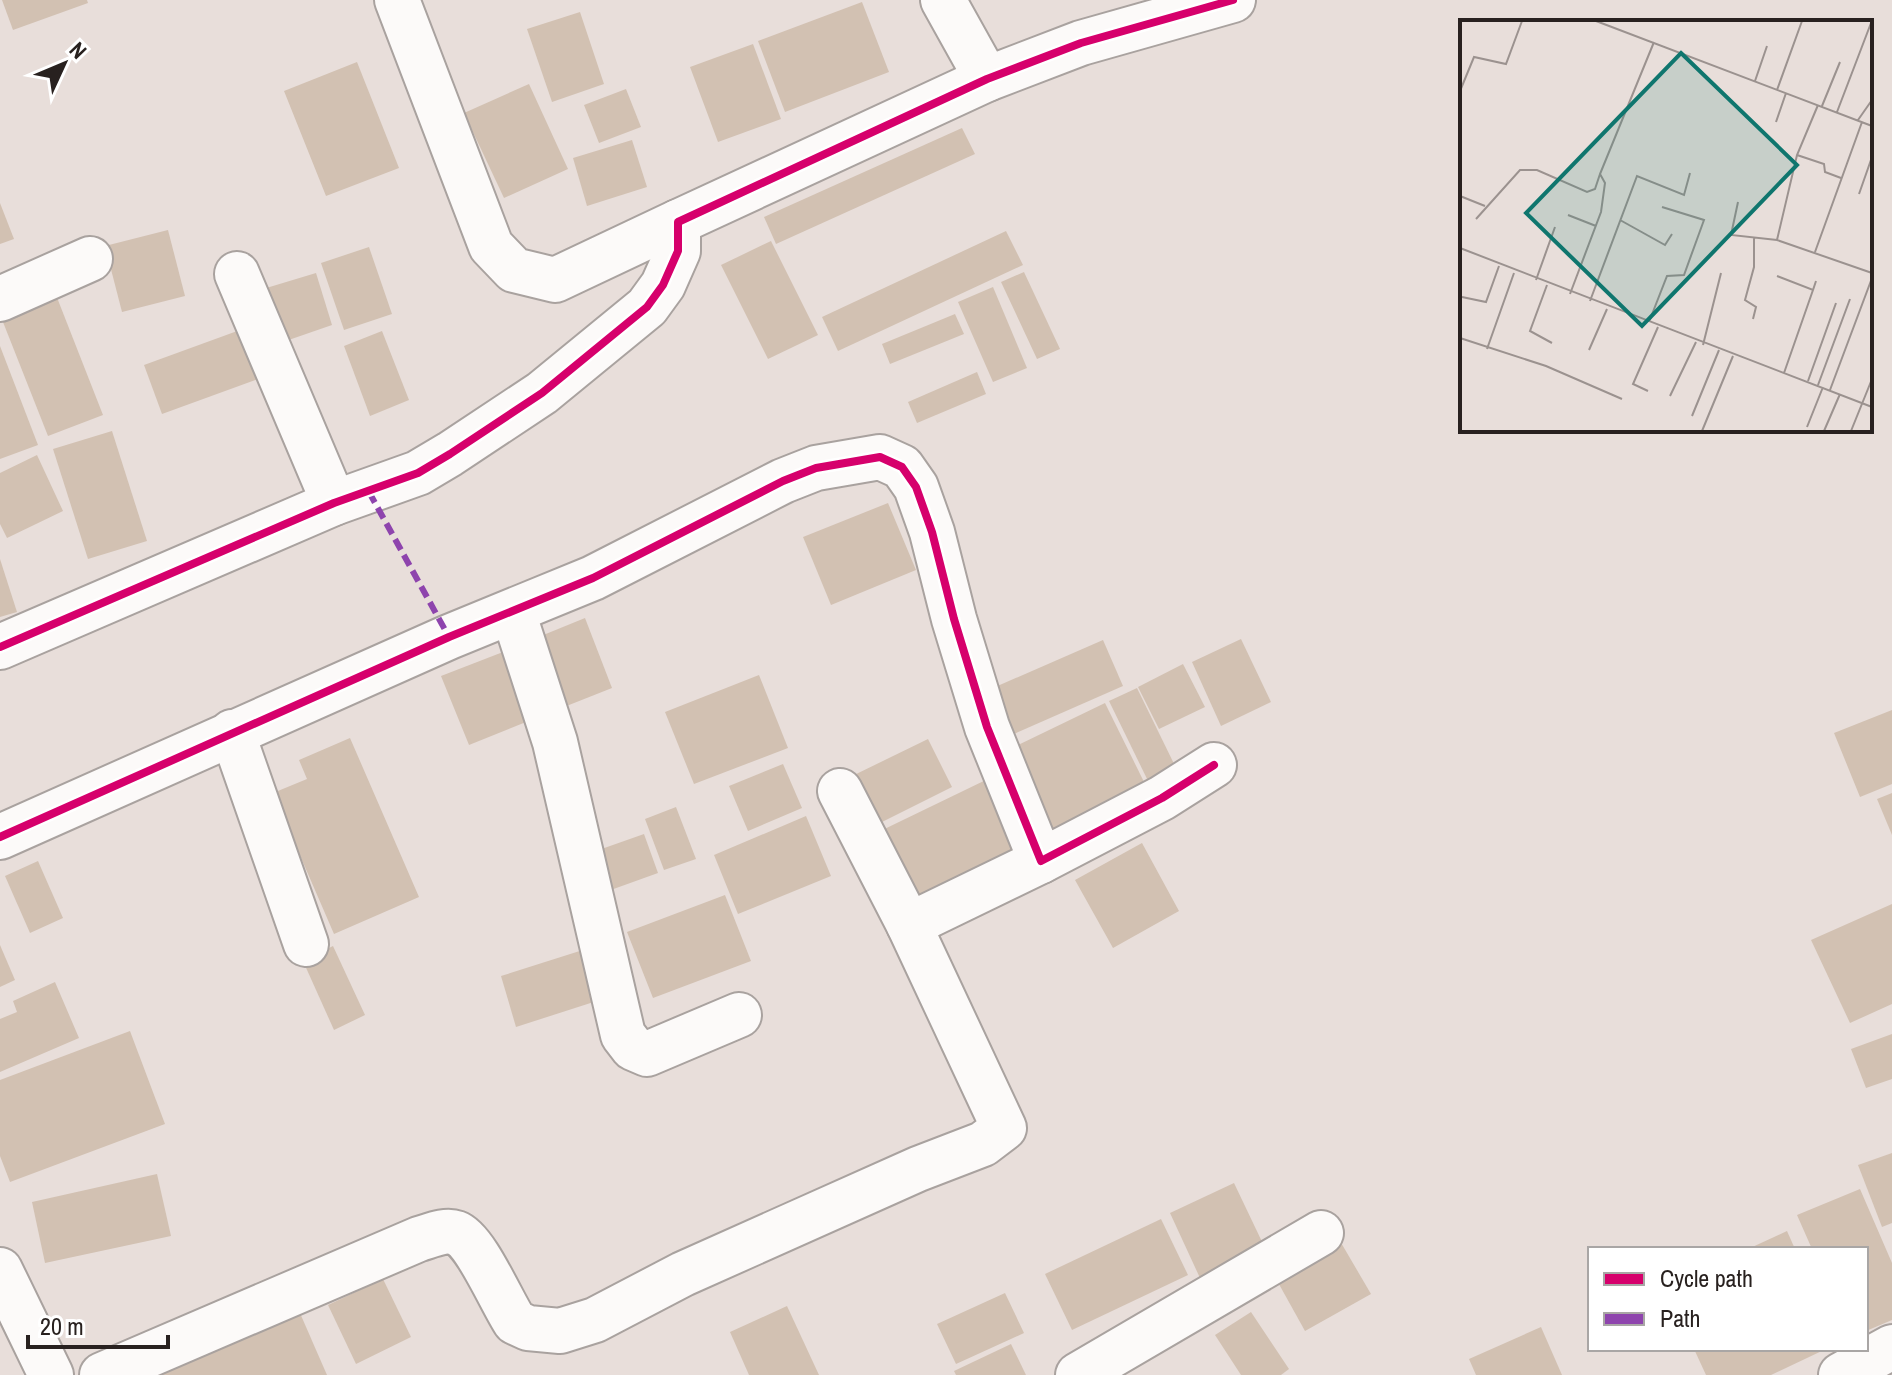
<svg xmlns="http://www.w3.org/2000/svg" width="1892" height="1375" viewBox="0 0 1892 1375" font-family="'Archivo Narrow',sans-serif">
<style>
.building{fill:#d2c1b2}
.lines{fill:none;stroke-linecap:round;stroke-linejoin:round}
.minor-casing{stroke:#a9a29f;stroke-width:48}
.minor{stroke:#fcfaf9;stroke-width:44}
.quiet{stroke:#8e44ad;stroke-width:6;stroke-dasharray:12 6;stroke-linecap:butt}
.cycleway-casing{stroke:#fff;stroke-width:13}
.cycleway{stroke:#d6006c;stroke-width:8}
.inset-road{fill:none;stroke:#9b928f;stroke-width:2}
.view{fill:#0f766e;fill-opacity:0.15;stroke:#0f766e;stroke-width:4}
.inset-edge{fill:none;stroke:#28211f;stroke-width:4}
</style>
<rect width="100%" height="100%" fill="#e8deda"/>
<g class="building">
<polygon points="2,0 87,0 88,3 13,30"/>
<polygon points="862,2 889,72 785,112 758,41"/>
<polygon points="580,12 604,84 552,102 527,29"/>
<polygon points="753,44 781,119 718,142 690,67"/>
<polygon points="357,62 399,168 326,196 284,91"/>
<polygon points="529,84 568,169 504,198 464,113"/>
<polygon points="626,89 641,127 599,143 584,105"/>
<polygon points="962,128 975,154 776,244 764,217"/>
<polygon points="632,140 647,187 587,206 573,158"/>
<polygon points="0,203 14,239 0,244"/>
<polygon points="168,230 185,296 122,312 105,246"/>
<polygon points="1006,231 1023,265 838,351 822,317"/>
<polygon points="771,241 818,335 768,359 721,265"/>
<polygon points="369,247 392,314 344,330 321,263"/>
<polygon points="1024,272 1060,349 1037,359 1001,282"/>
<polygon points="316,273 332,325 280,343 263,289"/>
<polygon points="993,287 1027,368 993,382 958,302"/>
<polygon points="56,295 103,415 48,436 1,317"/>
<polygon points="955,314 964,334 890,364 882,344"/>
<polygon points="240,330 258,379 162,414 144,365"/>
<polygon points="382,331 409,400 370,416 344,346"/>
<polygon points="0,346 38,445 0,459"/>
<polygon points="977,372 986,394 917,423 908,402"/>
<polygon points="112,431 147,541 88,559 53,449"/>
<polygon points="37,455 63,511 7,538 0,524 0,473"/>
<polygon points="888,503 916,570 831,605 803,537"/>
<polygon points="0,559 17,612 0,617"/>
<polygon points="585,618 612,688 564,707 536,638"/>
<polygon points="1241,639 1271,702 1221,726 1192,662"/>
<polygon points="1103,640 1123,686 1007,737 986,691"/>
<polygon points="503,652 531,720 469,745 441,676"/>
<polygon points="1183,664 1205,707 1159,729 1138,687"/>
<polygon points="759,675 788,748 694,784 665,712"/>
<polygon points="1137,688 1178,772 1150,785 1109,701"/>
<polygon points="1105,703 1147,788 1054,833 1012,748"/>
<polygon points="1892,710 1892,784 1860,797 1834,733"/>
<polygon points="350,738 419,897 334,934 273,793 307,779 299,760"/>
<polygon points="928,739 952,787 872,827 848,778"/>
<polygon points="783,764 802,808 748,831 729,786"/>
<polygon points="992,777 1025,844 903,903 870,836"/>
<polygon points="1892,793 1892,835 1877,799"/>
<polygon points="676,807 696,859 664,870 645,819"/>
<polygon points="806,816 831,876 738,914 714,855"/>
<polygon points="644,834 658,873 608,891 593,852"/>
<polygon points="1142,843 1179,911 1113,948 1075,880"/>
<polygon points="38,861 63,918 30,933 5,876"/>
<polygon points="725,895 751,961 653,998 627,932"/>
<polygon points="1892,904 1892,1004 1850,1023 1811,940"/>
<polygon points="0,945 15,980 0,987"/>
<polygon points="333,946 365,1015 334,1030 303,961"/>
<polygon points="586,949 603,999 516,1027 501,976"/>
<polygon points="55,982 79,1038 0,1072 0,1019 17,1012 13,1001"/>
<polygon points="130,1031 165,1124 10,1182 0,1156 0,1080"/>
<polygon points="1892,1034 1892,1079 1866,1088 1851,1049"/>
<polygon points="1892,1153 1892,1223 1882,1227 1858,1165"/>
<polygon points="157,1174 171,1236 45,1263 32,1202"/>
<polygon points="1234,1183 1265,1248 1200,1278 1170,1213"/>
<polygon points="1860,1189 1892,1263 1892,1320 1866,1331 1866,1249 1812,1249 1797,1215"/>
<polygon points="1161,1219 1188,1275 1072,1330 1045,1274"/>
<polygon points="1787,1231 1795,1249 1748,1249"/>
<polygon points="1340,1241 1371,1294 1305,1331 1275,1277"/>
<polygon points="383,1279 411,1337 356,1364 328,1305"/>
<polygon points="1005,1293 1024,1333 956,1364 937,1324"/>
<polygon points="296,1304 327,1375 131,1375"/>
<polygon points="787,1306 819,1375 749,1375 730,1332"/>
<polygon points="1251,1312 1289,1369 1281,1375 1241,1375 1215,1335"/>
<polygon points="1541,1327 1562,1375 1476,1375 1469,1359"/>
<polygon points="1011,1344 1026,1375 956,1375 954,1371"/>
<polygon points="1694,1349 1826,1349 1771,1375 1706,1375"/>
</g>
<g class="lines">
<g class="minor-casing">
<g id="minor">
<polyline points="397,0 491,246 514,270 555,280 678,222"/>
<polyline points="943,0 987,79"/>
<polyline points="237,274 334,503"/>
<polyline points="0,299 90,259"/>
<polyline points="513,612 555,742 623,1035 633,1048 647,1054 739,1015"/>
<polyline points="0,647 334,503 418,473 450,454 542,393 647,307 663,285 678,251 678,222 987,79 1081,43 1233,0"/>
<polyline points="232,732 306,944"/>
<polyline points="0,837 449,637 593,578 783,481 816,468 880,457 902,467 916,487 932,532 954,619 987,727 1041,861 1162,798 1214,765"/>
<polyline points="909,925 1041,861"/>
<polyline points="0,1270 51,1375"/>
<path d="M102,1375L419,1239C430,1236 445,1229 456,1233C476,1240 502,1303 515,1322L528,1328L560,1331L595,1320L683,1274L918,1169L983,1144L1004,1128L909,925L840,791"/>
<polyline points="1078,1375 1321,1233"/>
<polyline points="1841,1375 1892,1347"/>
</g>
</g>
<use href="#minor" class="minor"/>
<polyline class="quiet" points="369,492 449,637"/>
<g class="cycleway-casing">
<g id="cycleway">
<polyline points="0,647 334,503 418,473 450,454 542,393 647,307 663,285 678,251 678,222 987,79 1081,43 1233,0"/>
<polyline points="0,837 449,637 593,578 783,481 816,468 880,457 902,467 916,487 932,532 954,619 987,727 1041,861 1162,798 1214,765"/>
</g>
</g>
<use href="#cycleway" class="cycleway"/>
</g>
<g transform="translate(1460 20)">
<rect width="412" height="412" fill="#e8deda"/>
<path class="inset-road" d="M136,1L412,106M295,61L307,26M317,70L342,1M0,71L14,37L46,44L62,1M362,86L380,42M377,92L411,3M398,100L412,80M316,102L326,73M337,135L364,144L365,152L381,158M399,174L412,137M0,176L25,186M278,182L271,215L317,220L412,253M108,195L136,206M16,199L60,150H77L127,172L135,169L140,154M160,200L205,225L212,214M317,220L337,135L358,85M0,228L412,387M355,232L402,102M317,256L353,270L356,261M76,260L95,207M87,265L70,311L92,323M110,274L141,192L145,163L140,154L194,22M2,277L26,282L39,246M130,281L177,156L224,175L230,153M293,299L296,287L285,280L294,247V217M189,302L207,256L224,255L244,200L202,187M0,318L86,346L162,379M243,325L261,253M27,329L54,253M129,330L147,289M324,353L353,270M348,361L376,283M358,365L390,279M370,370L412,258M188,371L173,364L198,307M210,376L236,322M232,396L259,330M347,407L363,367M242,411L273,336M364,411L380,374M391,411L412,359"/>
<path class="view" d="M221,33L337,145L182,306L66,193Z"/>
<rect width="412" height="412" class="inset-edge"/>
</g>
<rect x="1588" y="1247" width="280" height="104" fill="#ffffff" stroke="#a9a6a5" stroke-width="2"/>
<rect x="1604" y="1273" width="40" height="12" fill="#d6006c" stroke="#a9a6a5" stroke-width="2"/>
<text x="1660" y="1287" font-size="24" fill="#28211f">Cycle path</text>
<rect x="1604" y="1313" width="40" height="12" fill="#8e44ad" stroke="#a9a6a5" stroke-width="2"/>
<text x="1660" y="1327" font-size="24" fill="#28211f">Path</text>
<g transform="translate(64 64) rotate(46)" stroke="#ffffff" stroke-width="6" paint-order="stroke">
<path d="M0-6L14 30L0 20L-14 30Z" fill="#28211f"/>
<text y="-12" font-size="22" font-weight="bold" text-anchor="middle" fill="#28211f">N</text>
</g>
<path d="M28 1335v12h140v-12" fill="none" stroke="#28211f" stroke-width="4"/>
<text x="40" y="1335" font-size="24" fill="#28211f" stroke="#ffffff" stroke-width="6" paint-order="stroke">20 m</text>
</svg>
